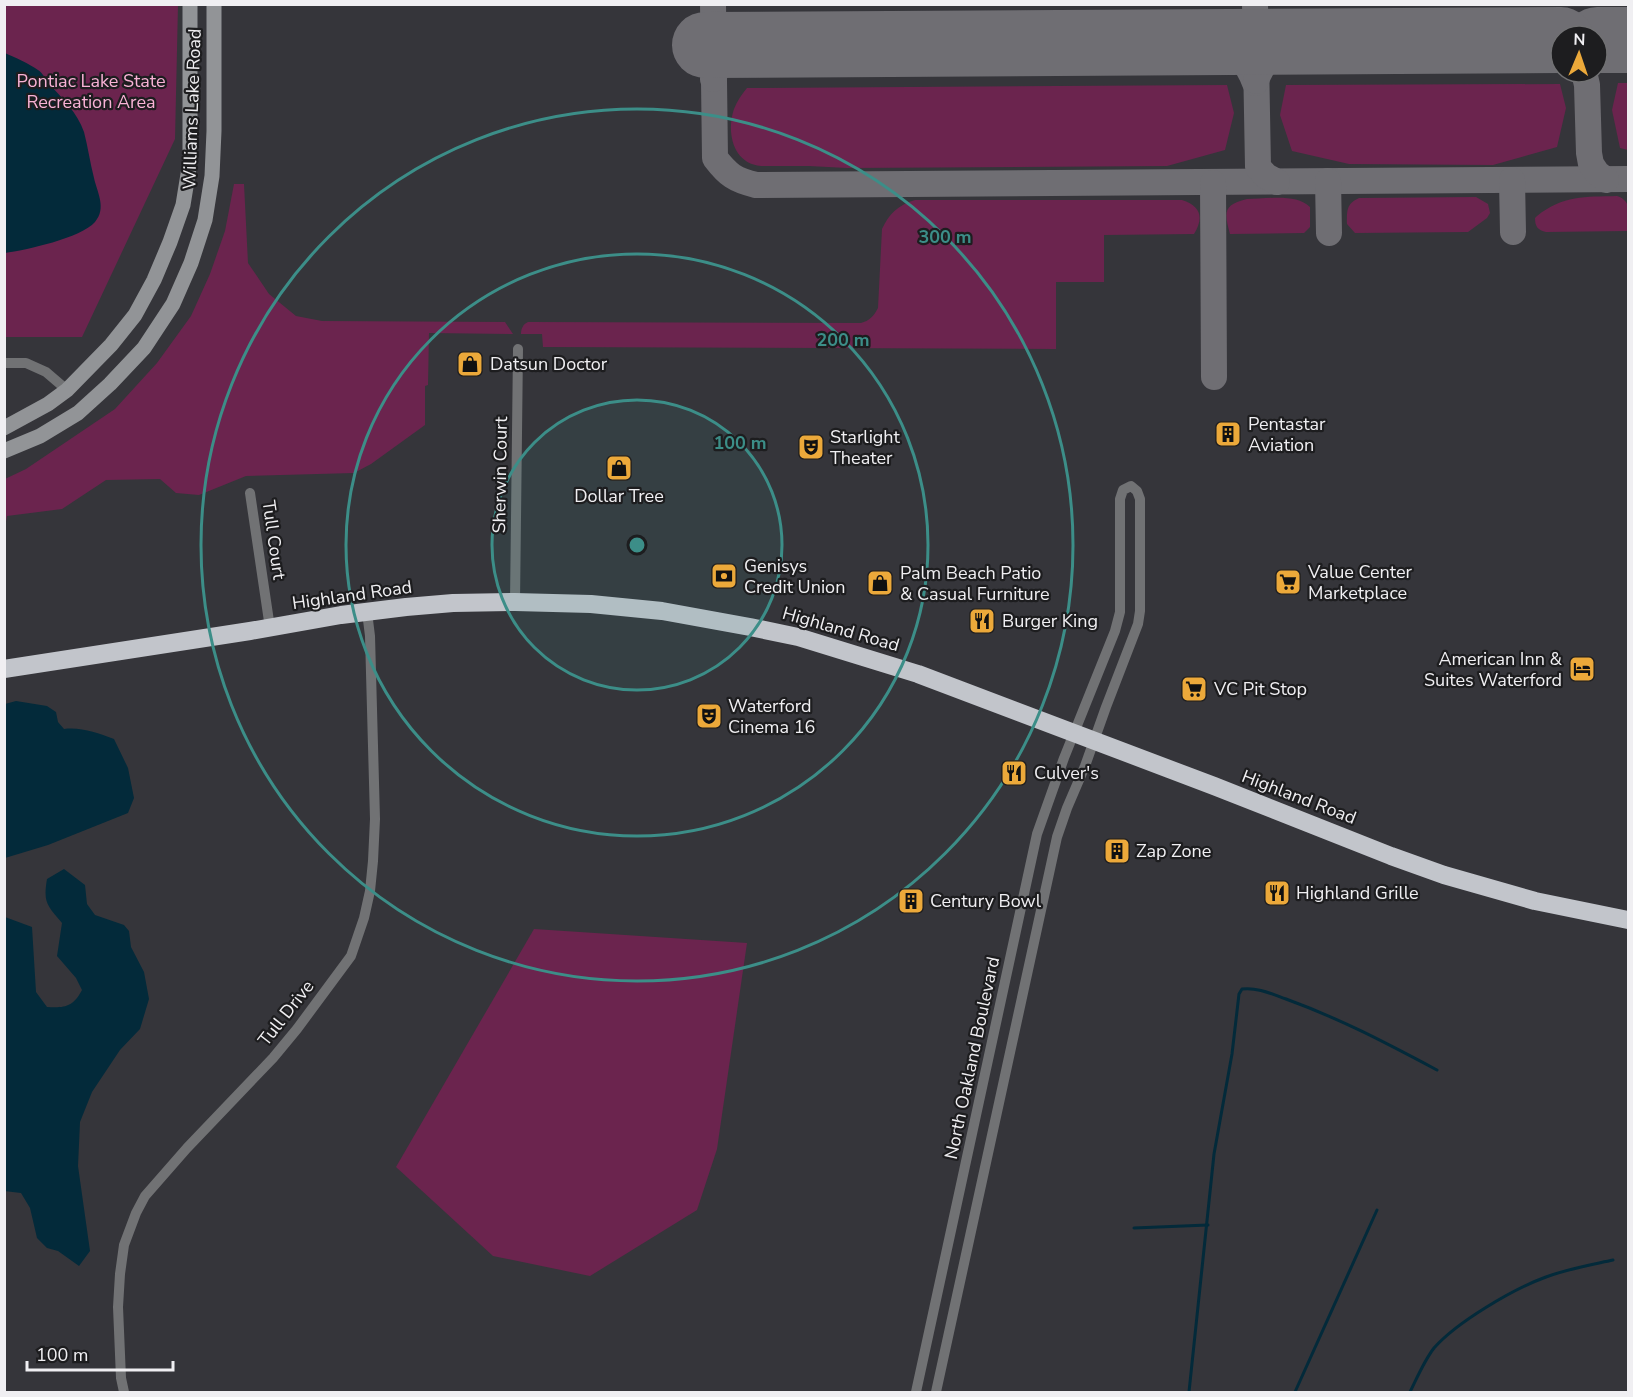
<svg xmlns="http://www.w3.org/2000/svg" width="1633" height="1397" viewBox="0 0 1633 1397" font-family="'Nunito Sans',sans-serif">
<style>
.green{fill:#6b244e}
.water{fill:#032a3a}
.lines{fill:none;stroke-linecap:round;stroke-linejoin:round}
.stream{stroke:#032a3a;stroke-width:3}
.taxiway{stroke:#6f6e73;stroke-width:26}
.runway{stroke:#6f6e73;stroke-width:66}
.street{stroke:#717274;stroke-width:10}
.secondary{stroke:#929497;stroke-width:15}
.highway{stroke:#c2c5cb;stroke-width:18}
.ring{fill:none;stroke:#3c8e88;stroke-width:3}
.labels{text-anchor:middle;stroke-width:4.5;stroke-linejoin:round;paint-order:stroke}
.park-label{font-size:18px;fill:#f9b2d6;stroke:#1d1d1f}
.street-label{font-size:18px;fill:#f0eff2;stroke:#1d1d1f}
.poi-label{font-size:18px;fill:#f0eff2;stroke:#1d1d1f;text-anchor:start}
.centre{fill:#3c8e88;stroke:#1d1d1f;stroke-width:3}
.ring-label{font-size:18px;text-anchor:middle;font-weight:bold;fill:#3c8e88;stroke:#1d1d1f;stroke-width:4.5;stroke-linejoin:round;paint-order:stroke}
</style>
<rect width="100%" height="100%" fill="#35353a"/>
<g class="green">
<polygon points="5,5 178,5 175,139 82,337 5,337"/>
<polygon points="1618,83 1628,83 1628,150 1620,148 1612,110"/>
<polygon points="1560,84 1566,108 1557,147 1493,165 1349,164 1292,151 1280,115 1286,85"/>
<path d="M1227,85L1234,113L1225,150L1167,166L847,168L809,166H761C733,164 726,132 734,109C737,101 742,94 747,88Z"/>
<polygon points="234,184 244,184 248,263 269,294 296,316 322,321 505,322 513,334 429,333 428,385 425,386 425,425 371,464 354,473 246,476 199,495 176,493 160,479 106,480 62,509 7,516 5,527 5,479 26,469 115,409 157,363 191,316 210,274 225,231"/>
<path d="M1617,196C1633,201 1629,217 1628,231L1546,232C1538,230 1535,227 1535,218L1537,216C1563,195 1585,197 1617,196Z"/>
<path d="M1476,197L1488,204L1490,213L1487,218L1468,232L1355,233L1347,224C1347,211 1346,204 1359,198Z"/>
<path d="M1247,199C1267,199 1296,193 1310,207V227L1304,233L1230,234C1224,212 1223,205 1247,199Z"/>
<path d="M915,200H1182C1201,206 1204,218 1194,234L1104,235V282H1056V349L543,347L542,334H521C521,329 523,324 528,322L861,323C869,321 874,316 878,308L882,229C889,214 898,205 915,200Z"/>
<polygon points="534,929 747,943 717,1149 697,1210 590,1276 493,1256 396,1167"/>
</g>
<g class="water">
<path d="M5,53C14,57 30,64 38,70C43,73 45,79 49,84C63,99 77,112 84,132C88,147 90,163 94,178C97,192 107,208 95,222C81,238 26,250 5,253Z"/>
<path d="M16,701L47,706L56,712L58,722L64,729C82,727 97,733 114,739L128,768L134,798L128,813L48,845L5,858V704Z"/>
<path d="M64,869L85,885L87,904L95,915L124,925L129,931L131,947L144,972L149,999L140,1029L120,1050L92,1092L80,1122L78,1166L90,1251L79,1266L58,1251L47,1248L37,1238L30,1208L21,1193L4,1191L5,917L32,927L36,992L47,1007C65,1008 73,1007 82,990L76,978L57,956L62,923C47,905 43,903 47,879Z"/>
</g>
<g class="lines">
<g class="stream">
<polyline points="1134,1228 1208,1225"/>
<path d="M1189,1392L1214,1154L1232,1054L1239,994L1242,989C1257,987 1272,994 1286,999C1341,1019 1386,1043 1437,1070"/>
<polyline points="1295,1392 1377,1210"/>
<path d="M1410,1392C1417,1378 1424,1361 1434,1348C1457,1322 1513,1289 1546,1277C1567,1269 1590,1265 1613,1260"/>
</g>
<g class="taxiway">
<path d="M713,4L715,158C728,175 735,180 756,185L1628,179"/>
<polyline points="1255,4 1258,167 1266,176 1277,182"/>
<polyline points="1546,40 1561,47"/>
<path d="M1212,42C1235,50 1246,59 1255,83"/>
<polyline points="1597,60 1607,50 1626,40"/>
<polyline points="1584,72 1587,85 1589,153 1591,164 1597,173 1606,180"/>
<polyline points="713,79 719,63 731,53 748,45"/>
<path d="M1256,81C1264,58 1276,50 1298,42"/>
<polyline points="1512,180 1513,232"/>
<polyline points="1328,181 1329,233"/>
<polyline points="1213,183 1214,377"/>
</g>
<g class="runway">
<polyline points="1597,40 1628,40"/>
<polyline points="705,45 1561,40"/>
</g>
<g class="street">
<polyline points="4,363 26,363 46,372 67,390"/>
<polyline points="250,493 270,628"/>
<polyline points="515,602 518,349"/>
<polyline points="124,1392 121,1378 118,1307 120,1274 124,1245 136,1213 145,1196 187,1148 273,1058 297,1029 351,956 364,918 370,891 373,861 375,819 370,636 367,612"/>
<polyline points="916,1392 1037,834 1064,758 1115,631 1120,612 1120,499 1123,490 1131,486 1137,491 1140,499 1140,611 1138,624 1106,707 1085,766 1067,808 1057,837 936,1392"/>
</g>
<g class="secondary">
<polyline points="4,428 48,404 67,390 111,345 135,315 154,280 170,242 183,205 190,162 190,4"/>
<polyline points="4,451 40,436 78,413 110,384 144,348 173,304 191,263 205,220 212,176 214,131 214,4"/>
</g>
<polyline class="highway" points="4,669 250,631 341,615 406,607 453,603 515,602 591,604 662,611 750,627 798,637 918,674 1214,786 1391,856 1444,875 1535,901 1628,920"/>
</g>
<circle cx="637" cy="545" r="145" fill="#3c8e88" fill-opacity=".12"/>
<g class="ring">
<circle cx="637" cy="545" r="145"/>
<circle cx="637" cy="545" r="291"/>
<circle cx="637" cy="545" r="436"/>
</g>
<defs>
<g id="shop-square" transform="scale(1.35)"><rect x="-9" y="-9" width="18" height="18" rx="4" fill="#eca93a" stroke="#1d1d1f"/><path d="M-5-2.5h2.3a2.7 3.5 0 0 1 5.4 0H5L5.5 6h-11ZM-1.5-2.5h3a1.5 2.3 0 0 0-3 0Z" fill="#111"/></g>
<g id="building-square" transform="scale(1.35)"><rect x="-9" y="-9" width="18" height="18" rx="4" fill="#eca93a" stroke="#1d1d1f"/><path d="M-4-6H4V6H1V3H-1V6H-4ZM-2.5-4.3h1.7v1.8h-1.7ZM.8-4.3h1.7v1.8H.8ZM-2.5-1h1.7V.8h-1.7ZM.8-1h1.7V.8H.8Z" fill="#111"/></g>
<g id="theatre-square" transform="scale(1.35)"><rect x="-9" y="-9" width="18" height="18" rx="4" fill="#eca93a" stroke="#1d1d1f"/><path d="M-5-5.5Q0-4 5-5.5V0Q5 5 0 6Q-5 5-5 0ZM-3.3-2.5H-1v1.5H-3.3ZM1-2.5H3.3v1.5H1ZM-2.8 1Q0 5.5 2.8 1Z" fill="#111"/></g>
<g id="bank-square" transform="scale(1.35)"><rect x="-9" y="-9" width="18" height="18" rx="4" fill="#eca93a" stroke="#1d1d1f"/><path d="M-6-4H6V4H-6ZM0-2.3a2.3 2.3 0 1 0 0 4.6a2.3 2.3 0 1 0 0-4.6Z" fill="#111"/></g>
<g id="supermarket-square" transform="scale(1.35)"><rect x="-9" y="-9" width="18" height="18" rx="4" fill="#eca93a" stroke="#1d1d1f"/><path d="M-6-5.5h2.5l.6 2H6L4.5 2H-2.5L-4.4-4H-6ZM-1.5 3.2a1.3 1.3 0 1 0 .1 0ZM3 3.2a1.3 1.3 0 1 0 .1 0Z" fill="#111"/></g>
<g id="restaurant-square" transform="scale(1.35)"><rect x="-9" y="-9" width="18" height="18" rx="4" fill="#eca93a" stroke="#1d1d1f"/><path d="M-5-6h1v4h1v-4h1v4h1v-4h1v5L-1.5 .5V6h-2V.5L-5-1ZM5-6V6H3V1.5H1.5Q1.5-4 5-6Z" fill="#111"/></g>
<g id="hotel-square" transform="scale(1.35)"><rect x="-9" y="-9" width="18" height="18" rx="4" fill="#eca93a" stroke="#1d1d1f"/><path d="M-6-4.5h1.5V1H6V5H4.5V3h-9V5H-6ZM-4 0a1.8 1.8 0 1 1 3.6 0ZM.5 0V-2.5h3Q6-2.5 6 0Z" fill="#111"/></g>
</defs>
<g fill-rule="evenodd">
<use href="#shop-square" x="470" y="364"/>
<use href="#building-square" x="1228" y="434"/>
<use href="#theatre-square" x="811" y="447"/>
<use href="#shop-square" x="619" y="468"/>
<use href="#bank-square" x="724" y="576"/>
<use href="#supermarket-square" x="1288" y="582"/>
<use href="#shop-square" x="880" y="583"/>
<use href="#restaurant-square" x="982" y="621"/>
<use href="#hotel-square" x="1582" y="669"/>
<use href="#supermarket-square" x="1194" y="689"/>
<use href="#theatre-square" x="709" y="716"/>
<use href="#restaurant-square" x="1014" y="773"/>
<use href="#building-square" x="1117" y="851"/>
<use href="#restaurant-square" x="1277" y="893"/>
<use href="#building-square" x="911" y="901"/>
</g>
<g class="labels">
<g class="park-label">
<text x="91" y="87">Pontiac Lake State<tspan x="91" dy="21">Recreation Area</tspan></text>
</g>
<g class="street-label">
<text transform="translate(192 109) rotate(-88)" y="6">Williams Lake Road</text>
<text transform="translate(500 475) rotate(-89)" y="6">Sherwin Court</text>
<text transform="translate(274 540) rotate(82)" y="6">Tull Court</text>
<text transform="translate(352 595) rotate(-8)" y="6">Highland Road</text>
<text transform="translate(841 629) rotate(16)" y="6">Highland Road</text>
<text transform="translate(1299 797) rotate(21)" y="6">Highland Road</text>
<text transform="translate(286 1013) rotate(-52)" y="6">Tull Drive</text>
<text transform="translate(972 1058) rotate(-78)" y="6">North Oakland Boulevard</text>
</g>
<g class="poi-label">
<text x="490" y="370">Datsun Doctor</text>
<text x="1248" y="430">Pentastar<tspan x="1248" dy="21">Aviation</tspan></text>
<text x="830" y="443">Starlight<tspan x="830" dy="21">Theater</tspan></text>
<text x="619" y="502" text-anchor="middle">Dollar Tree</text>
<text x="744" y="572">Genisys<tspan x="744" dy="21">Credit Union</tspan></text>
<text x="1308" y="578">Value Center<tspan x="1308" dy="21">Marketplace</tspan></text>
<text x="900" y="579">Palm Beach Patio<tspan x="900" dy="21">&amp; Casual Furniture</tspan></text>
<text x="1002" y="627">Burger King</text>
<text x="1562" y="665" text-anchor="end">American Inn &amp;<tspan x="1562" dy="21">Suites Waterford</tspan></text>
<text x="1214" y="695">VC Pit Stop</text>
<text x="728" y="712">Waterford<tspan x="728" dy="21">Cinema 16</tspan></text>
<text x="1034" y="779">Culver's</text>
<text x="1136" y="857">Zap Zone</text>
<text x="1296" y="899">Highland Grille</text>
<text x="930" y="907">Century Bowl</text>
</g>
</g>
<circle cx="637" cy="545" r="9" class="centre"/>
<g class="ring-label">
<text x="945" y="243">300 m</text>
<text x="843" y="346">200 m</text>
<text x="740" y="449">100 m</text>
</g>
<rect width="1633" height="1397" fill="none" stroke="#f0eff2" stroke-width="12"/>
<g transform="translate(1579 54) rotate(2)"><circle r="28" fill="#1d1d1f" stroke="#717173" stroke-width="1.5"/>
<path d="M0-4.5L10 22L0 15L-10 22Z" fill="#eca93a"/>
<text y="-9" font-size="16" font-weight="bold" text-anchor="middle" fill="#f0eff2">N</text>
</g>
<path d="M27 1361v9h146v-9" fill="none" stroke="#f0eff2" stroke-width="3"/>
<text x="36" y="1361" font-size="18" fill="#f0eff2" stroke="#1d1d1f" stroke-width="4.5" paint-order="stroke">100 m</text>
</svg>
